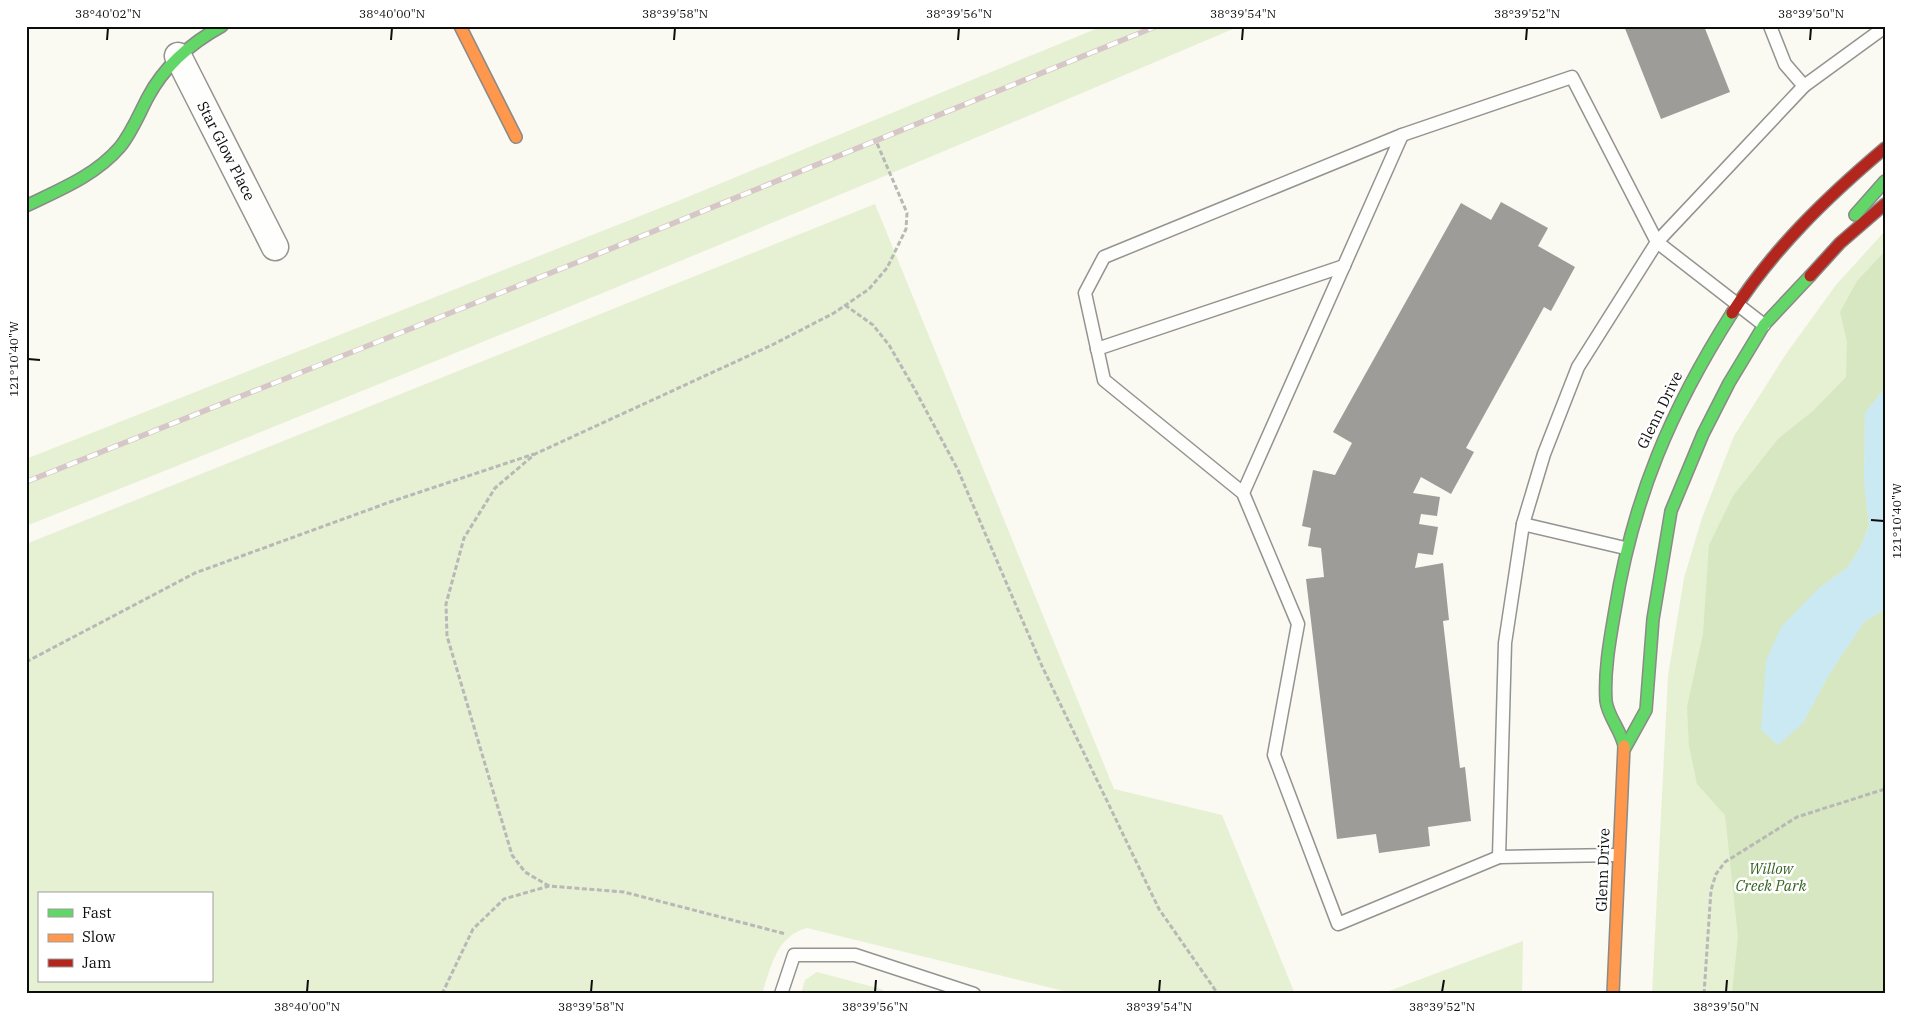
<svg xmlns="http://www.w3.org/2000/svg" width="1911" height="1020" viewBox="0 0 1911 1020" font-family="'IBM Plex Serif',serif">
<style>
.green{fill:#e6f0d3;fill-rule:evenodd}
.forest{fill:#d7e7c1}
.water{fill:#cae9f3}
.building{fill:#9e9c98}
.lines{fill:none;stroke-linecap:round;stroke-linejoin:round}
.lane-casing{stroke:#949390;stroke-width:15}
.street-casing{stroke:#949390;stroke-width:29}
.fast-casing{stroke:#8a8a87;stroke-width:14}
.slow-casing{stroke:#8a8a87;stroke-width:14}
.jam-casing{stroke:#8a8a87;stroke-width:14}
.path{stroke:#b8b8b6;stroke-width:3;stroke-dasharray:5 2.5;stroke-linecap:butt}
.lane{stroke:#fefefd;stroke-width:12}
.street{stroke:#fefefd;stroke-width:26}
.fast{stroke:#63d668;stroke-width:11}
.slow{stroke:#ff974d;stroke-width:11}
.jam{stroke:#b3261e;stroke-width:11}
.rail-casing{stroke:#d6c6c7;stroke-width:5.5}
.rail{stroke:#fff;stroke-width:4;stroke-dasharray:11;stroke-linecap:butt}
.ticks{fill:none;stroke:#0d0d0d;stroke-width:2}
.labels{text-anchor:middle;stroke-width:5;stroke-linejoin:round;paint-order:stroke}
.street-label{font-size:15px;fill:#0d0d0d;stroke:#fff}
.park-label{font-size:15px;font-style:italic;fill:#346320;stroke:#fff}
.neatline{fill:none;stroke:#0d0d0d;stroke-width:2}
.ticks-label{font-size:12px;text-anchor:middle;fill:#0d0d0d}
</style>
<rect width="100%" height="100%" fill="#faf9f2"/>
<g class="green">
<path d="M1103,26H1240C837,198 433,364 26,526V459L678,201Z"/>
<path d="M875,204L1114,789L1222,815L1295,994H1076L807,928C776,936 771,967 762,994H26V544ZM39,894H211V981H39Z"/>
<polygon points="1885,231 1885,994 1652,994 1668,676 1684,578 1702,518 1734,436 1786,354 1836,285"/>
<polygon points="1523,941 1522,994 1381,994"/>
<polygon points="817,972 881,989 888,994 801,994 805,980"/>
</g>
<polygon class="forest" points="1885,251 1885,388 1865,413 1864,482 1869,525 1860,548 1847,568 1819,588 1803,723 1828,676 1864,622 1885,609 1885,990 1882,994 1732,994 1738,937 1725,815 1697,784 1689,746 1687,707 1703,634 1709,545 1733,496 1778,439 1813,411 1846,377 1847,342 1840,312 1857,281"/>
<polygon class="water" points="1885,388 1885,609 1864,622 1828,676 1803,723 1778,745 1761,730 1766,661 1781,627 1819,588 1847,568 1860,548 1869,526 1864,482 1865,413"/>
<g class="building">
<polygon points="1624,26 1704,26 1730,92 1661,119"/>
<polygon points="1501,202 1548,228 1538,246 1575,267 1551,311 1544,307 1466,448 1474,452 1451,494 1421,477 1413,493 1440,497 1437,516 1421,514 1419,524 1438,527 1433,555 1418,553 1415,568 1443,563 1449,620 1443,621 1460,768 1465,767 1471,821 1428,827 1430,846 1379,853 1376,834 1337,839 1306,579 1324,577 1321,548 1308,546 1311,528 1302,526 1313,470 1335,475 1352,443 1333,432 1461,203 1491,220"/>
</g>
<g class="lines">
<g class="lane-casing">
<g id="lane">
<polyline points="1770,26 1785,64 1804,86 1885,27"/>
<polyline points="1402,135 1572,77 1657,242 1578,367 1544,454 1523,524 1625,548"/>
<polyline points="1764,325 1657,242 1804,86"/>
<polyline points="1097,349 1344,266"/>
<polyline points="1243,493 1402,135 1104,257 1085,293 1104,380 1243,493 1298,624 1274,755 1338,924 1499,857"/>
<polyline points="1523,524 1505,643 1499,857 1618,855"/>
<polyline points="781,994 794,955 855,955 974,994"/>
</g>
</g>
<g class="street-casing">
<polyline id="street" points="178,56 275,247"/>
</g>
<g class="fast-casing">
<g id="fast">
<path d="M26,206C59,190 95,176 120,147C132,132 139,114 148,97C165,65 191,43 222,26"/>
<polyline points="1855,215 1885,181"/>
<path d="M1624,746C1621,730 1608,717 1606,701C1604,671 1610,639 1615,610C1633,498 1671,409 1732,313"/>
<polyline points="1625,748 1646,710 1653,619 1671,511 1703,434 1729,383 1764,325 1810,276"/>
</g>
</g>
<g class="slow-casing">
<g id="slow">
<polyline points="460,26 516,137"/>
<polyline points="1613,994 1624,746"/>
</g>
</g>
<g class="jam-casing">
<g id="jam">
<polyline points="1810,276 1840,243 1885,204"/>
<path d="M1732,313C1773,249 1827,197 1885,148"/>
</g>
</g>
<g class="path">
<polyline points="845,305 873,325 889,345 914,388 958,470 1042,666 1159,909 1218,994"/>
<polyline points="26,662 195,573 390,502 534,454"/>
<polyline points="549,886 525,872 512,855 447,636 446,604 464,538 495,488 535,454 772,345 834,313 869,289 887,268 906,229 907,213 876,141"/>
<polyline points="442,994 473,929 504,899 549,886 624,892 786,934"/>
<polyline points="1704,994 1711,890 1716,874 1725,862 1797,817 1885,789"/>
</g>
<use href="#lane" class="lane"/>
<use href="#street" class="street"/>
<use href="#fast" class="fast"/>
<use href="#slow" class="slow"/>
<use href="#jam" class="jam"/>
<g class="rail-casing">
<polyline id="rail" points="26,482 588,258 1157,26"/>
</g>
<use href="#rail" class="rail"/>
</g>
<path class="ticks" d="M107,40L108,28M391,40L392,28M674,40L675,28M958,40L959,28M1242,40L1243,28M1526,40L1527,28M1810,40L1811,28M28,359L40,360M1871,520L1884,521M307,992L308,980M591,992L592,980M875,992L876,980M1159,992L1160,980M1442,992L1444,980M1726,992L1727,980"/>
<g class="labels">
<g class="street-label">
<text transform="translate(226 151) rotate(63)" y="5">Star Glow Place</text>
<text transform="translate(1660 410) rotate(-64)" y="5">Glenn Drive</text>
<text transform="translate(1603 870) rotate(-88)" y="5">Glenn Drive</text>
</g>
<g class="park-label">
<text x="1771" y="874">Willow<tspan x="1771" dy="17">Creek Park</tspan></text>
</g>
</g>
<rect width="1911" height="1020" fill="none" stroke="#ffffff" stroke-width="55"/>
<rect x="38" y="892" width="175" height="90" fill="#ffffff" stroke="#9e9e9e"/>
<rect x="48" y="909" width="25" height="8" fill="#63d668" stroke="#9e9e9e"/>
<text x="82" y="918" font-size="15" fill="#0d0d0d">Fast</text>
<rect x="48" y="934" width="25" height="8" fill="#ff974d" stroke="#9e9e9e"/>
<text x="82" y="942" font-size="15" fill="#0d0d0d">Slow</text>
<rect x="48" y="959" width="25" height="8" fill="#b3261e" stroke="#9e9e9e"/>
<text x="82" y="968" font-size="15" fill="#0d0d0d">Jam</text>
<rect x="28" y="28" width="1856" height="964" class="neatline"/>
<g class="ticks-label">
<text x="108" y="18">38°40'02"N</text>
<text x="392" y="18">38°40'00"N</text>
<text x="675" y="18">38°39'58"N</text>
<text x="959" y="18">38°39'56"N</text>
<text x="1243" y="18">38°39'54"N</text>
<text x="1527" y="18">38°39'52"N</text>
<text x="1811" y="18">38°39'50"N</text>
<text transform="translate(14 359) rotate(-90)" y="4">121°10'40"W</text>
<text transform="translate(1897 521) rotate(-90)" y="4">121°10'40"W</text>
<text x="307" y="1011">38°40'00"N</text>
<text x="591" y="1011">38°39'58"N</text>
<text x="875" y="1011">38°39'56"N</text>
<text x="1159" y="1011">38°39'54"N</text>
<text x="1442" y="1011">38°39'52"N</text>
<text x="1726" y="1011">38°39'50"N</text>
</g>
</svg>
